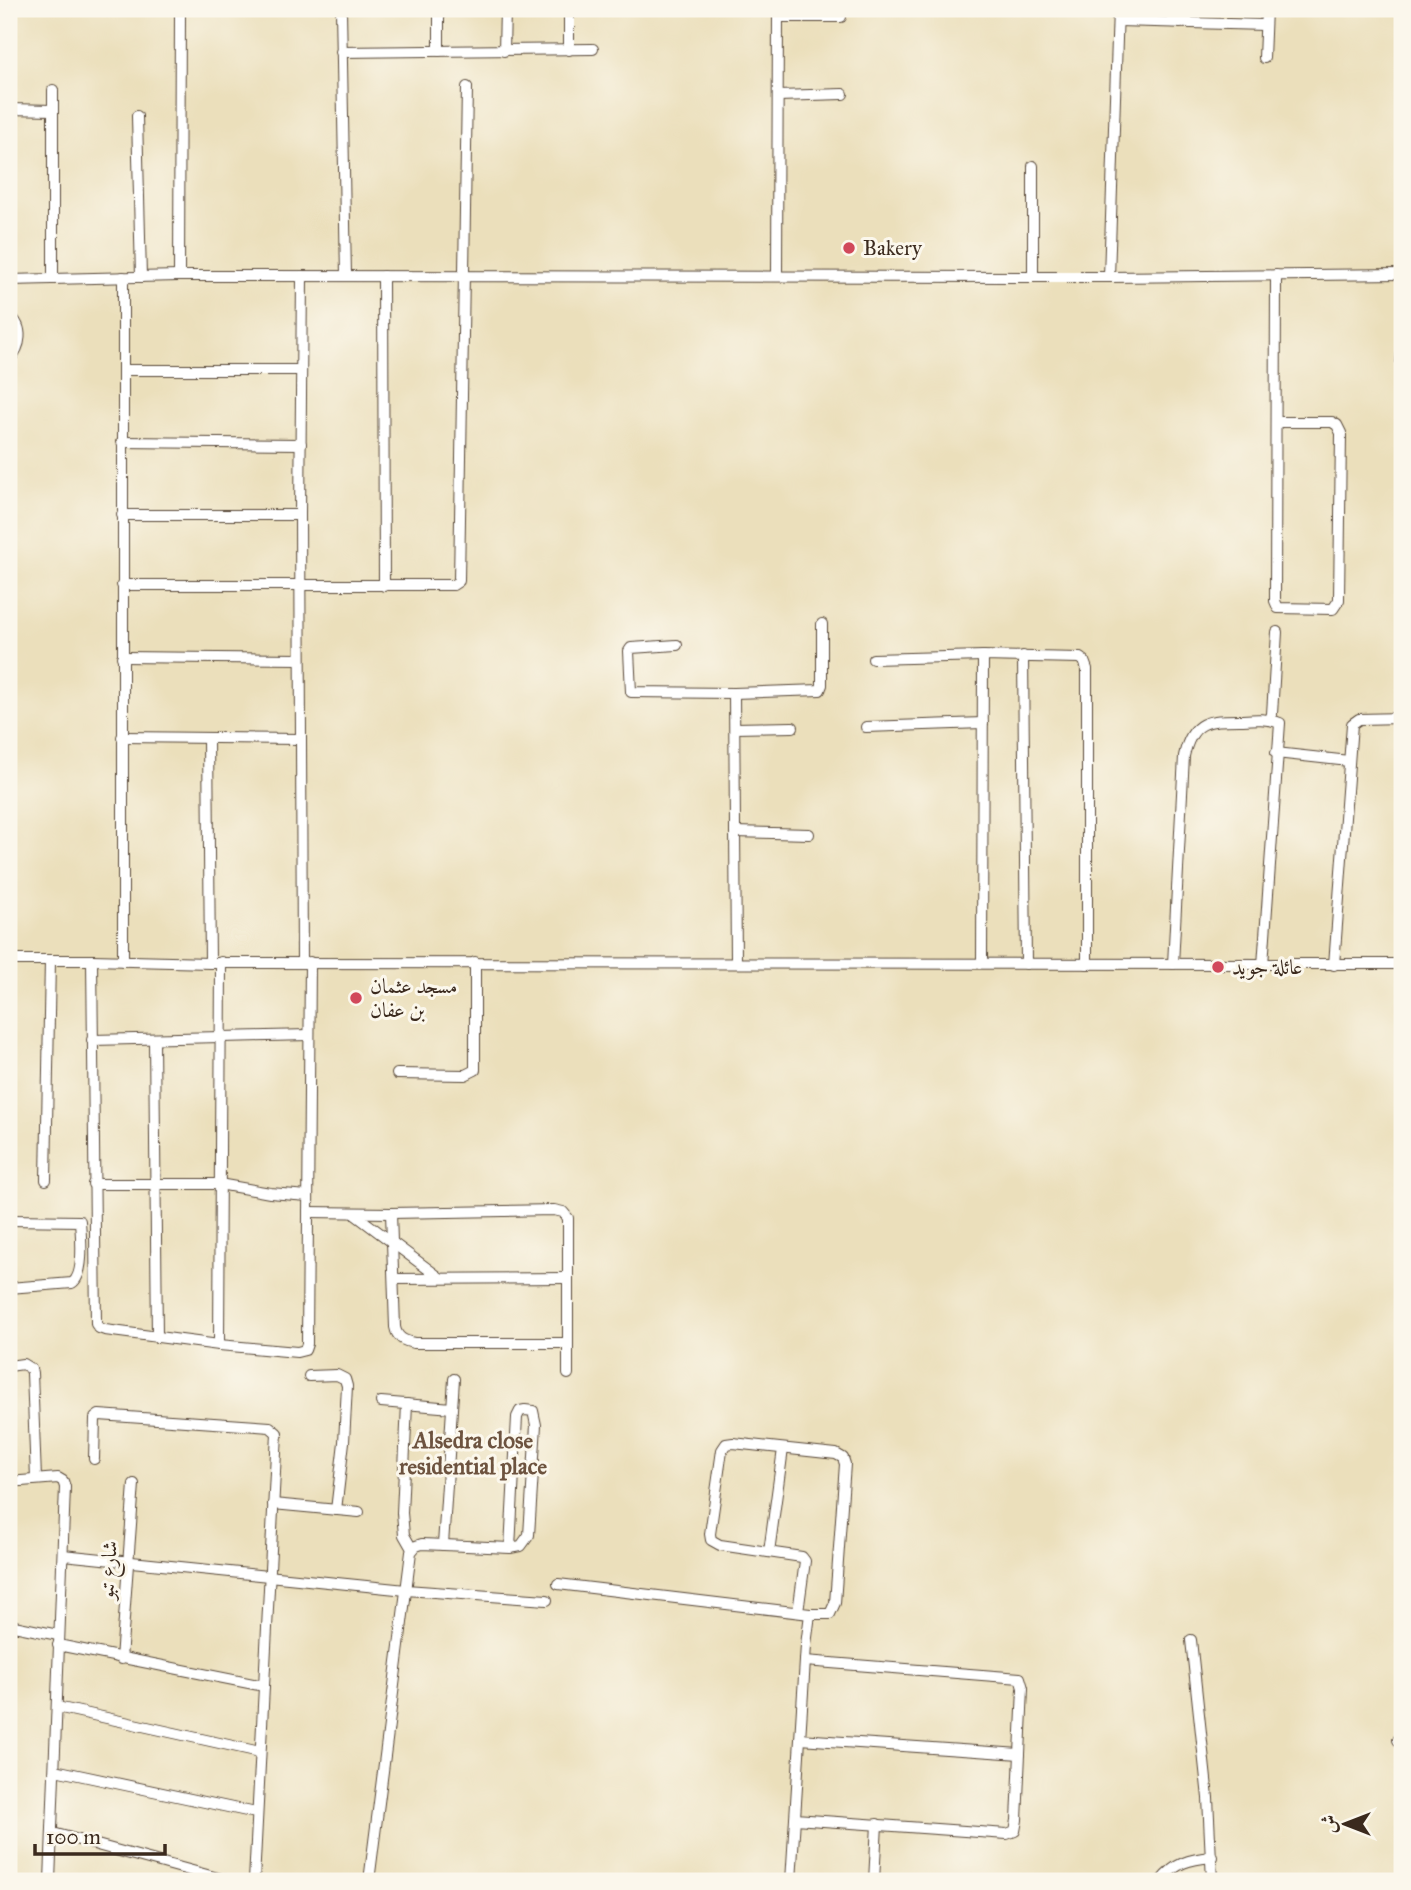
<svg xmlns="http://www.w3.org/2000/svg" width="1411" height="1890" viewBox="0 0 1411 1890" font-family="'IM FELL Great Primer',Amiri,serif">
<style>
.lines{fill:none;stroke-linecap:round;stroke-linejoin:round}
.minor-casing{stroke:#554536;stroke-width:12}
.minor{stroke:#fff;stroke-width:10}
.poi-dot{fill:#d1495b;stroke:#fbf7ec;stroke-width:2.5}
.labels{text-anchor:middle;stroke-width:6;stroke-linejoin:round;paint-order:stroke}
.poi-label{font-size:21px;fill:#3b2a1e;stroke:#fbf7ec;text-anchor:start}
.street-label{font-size:21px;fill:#3b2a1e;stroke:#fbf7ec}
.neighbourhood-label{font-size:23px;font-weight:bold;fill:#6d533f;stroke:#fbf7ec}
</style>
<rect width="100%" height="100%" fill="#fbf7ec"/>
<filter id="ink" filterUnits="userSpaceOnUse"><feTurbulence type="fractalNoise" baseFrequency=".0143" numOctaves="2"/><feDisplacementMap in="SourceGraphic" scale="14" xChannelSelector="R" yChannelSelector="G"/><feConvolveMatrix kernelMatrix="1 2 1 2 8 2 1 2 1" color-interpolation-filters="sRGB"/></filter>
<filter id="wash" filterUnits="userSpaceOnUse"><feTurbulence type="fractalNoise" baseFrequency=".00686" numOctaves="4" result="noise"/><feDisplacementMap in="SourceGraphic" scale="28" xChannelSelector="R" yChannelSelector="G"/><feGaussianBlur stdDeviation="1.57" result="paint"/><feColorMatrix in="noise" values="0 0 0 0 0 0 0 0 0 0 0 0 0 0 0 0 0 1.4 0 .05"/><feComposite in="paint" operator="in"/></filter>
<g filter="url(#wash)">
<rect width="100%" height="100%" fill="#ebdfbb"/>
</g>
<g filter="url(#ink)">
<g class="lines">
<g class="minor-casing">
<g id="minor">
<polyline points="341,9 346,276"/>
<polyline points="439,9 439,51"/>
<polyline points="569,9 569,50"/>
<polyline points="778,17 841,17"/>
<polyline points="1118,21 1265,25"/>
<polyline points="1180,23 1181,9"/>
<polyline points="504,51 505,9"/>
<polyline points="341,52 593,49"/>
<polyline points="1264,58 1266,9"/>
<polyline points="778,96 843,94"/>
<polyline points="9,109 53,110"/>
<polyline points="137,116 141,277"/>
<polyline points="777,275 778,9"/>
<polyline points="1276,275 1275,601 1278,608 1333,609 1339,600 1341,433 1337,425 1332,422 1276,422"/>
<polyline points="179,276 180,9"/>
<polyline points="302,276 300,515 302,962"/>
<polyline points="383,276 384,586"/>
<polyline points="1033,276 1033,166"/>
<polyline points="123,277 123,961"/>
<polyline points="1109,277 1118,9"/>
<polyline points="53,279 53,90"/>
<polyline points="9,280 179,276 1109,277 1402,274"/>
<path d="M9,315C25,328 21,347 9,360"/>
<polyline points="1401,363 1402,352"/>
<polyline points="123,370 301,370"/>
<polyline points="122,442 301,444"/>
<polyline points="122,515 300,515"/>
<polyline points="122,585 453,585 459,581 467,87"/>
<polyline points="677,645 631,648 629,651 631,692 734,693 820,690 822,685 822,624"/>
<polyline points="1023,656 1026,964"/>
<polyline points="122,657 300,659"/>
<polyline points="873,659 983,656"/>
<polyline points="734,693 736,962"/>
<polyline points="1270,719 1272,714 1277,632"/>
<polyline points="866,727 983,723"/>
<polyline points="735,728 793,727"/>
<polyline points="122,737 301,739"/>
<polyline points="208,738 210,963"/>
<polyline points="1276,753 1349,761"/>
<polyline points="735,832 809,834"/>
<polyline points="9,960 92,960 210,963 1402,964"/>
<polyline points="92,960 96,1324 99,1328 105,1330 219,1345 297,1352 305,1350 307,1344 310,962"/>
<polyline points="982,963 983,656 1080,658 1084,661 1087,669 1087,964"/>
<path d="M1173,964L1184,756C1192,719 1209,720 1242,720C1255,719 1267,718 1280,723L1263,965"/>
<polyline points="1334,965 1352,724 1359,719 1402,718"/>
<polyline points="92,1040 309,1035"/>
<polyline points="154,1040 157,1337"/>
<polyline points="397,1074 465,1075 475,1070 475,962"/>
<polyline points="46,1180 50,960"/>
<polyline points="93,1184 219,1184 270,1193 308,1196"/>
<polyline points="308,1212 391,1213 554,1210 563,1212 568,1218 568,1374"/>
<polyline points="353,1213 440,1278"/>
<path d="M391,1213L395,1327C397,1338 404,1341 414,1343H567"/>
<path d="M9,1220L80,1221C81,1236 85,1275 72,1283L9,1288"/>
<polyline points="394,1279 567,1278"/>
<polyline points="219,1345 221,962"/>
<polyline points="9,1366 23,1364 31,1369 32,1373 36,1479"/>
<polyline points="309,1376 337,1375 345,1379 347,1386 344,1442 336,1510"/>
<polyline points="381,1402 452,1408"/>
<polyline points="407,1404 402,1513 404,1535 412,1549"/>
<polyline points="94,1459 95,1418 99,1415 270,1427 277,1433 254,1881"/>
<polyline points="9,1482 58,1478 63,1481 65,1487 50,1881"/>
<polyline points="273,1504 359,1512"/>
<polyline points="443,1545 454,1379"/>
<polyline points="769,1552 783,1449"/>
<polyline points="63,1555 406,1590 547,1600"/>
<polyline points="558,1584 810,1614 830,1614 835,1603 845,1464 843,1458 836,1454 733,1443 726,1444 722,1450 710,1534 711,1540 720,1545 802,1557 805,1561 798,1612"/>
<polyline points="9,1625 58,1635"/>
<polyline points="1191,1640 1208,1798 1212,1881"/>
<polyline points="58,1645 264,1686"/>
<polyline points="121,1659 134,1484"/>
<polyline points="57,1707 260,1752"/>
<polyline points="800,1739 1020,1754"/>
<polyline points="1398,1740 1402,1744"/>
<polyline points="55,1770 256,1813"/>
<polyline points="795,1819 1007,1834 1015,1831 1017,1820 1023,1688 1020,1678 805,1661"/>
<polyline points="53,1833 229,1881"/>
<polyline points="369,1881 411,1552 416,1546 422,1544 510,1548 521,1546 529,1535 536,1425 533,1411 525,1410 520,1411 517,1417 510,1548"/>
<polyline points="791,1881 806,1645 810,1614"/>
<polyline points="874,1881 877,1824"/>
<path d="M1161,1881C1175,1863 1189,1859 1212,1857"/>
</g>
</g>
<use href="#minor" class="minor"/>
</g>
</g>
<g class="poi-dot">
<circle cx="849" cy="248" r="7"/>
<circle cx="1218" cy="967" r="7"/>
<circle cx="356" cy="998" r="7"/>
</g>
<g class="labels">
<g class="poi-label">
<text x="863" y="255">Bakery</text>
<text x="1232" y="974">عائلة جويد</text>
<text x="370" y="993">مسجد عثمان<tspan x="370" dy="24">بن عفان</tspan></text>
</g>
<g class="street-label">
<text transform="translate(108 1570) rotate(-86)" y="7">شارع تبو</text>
</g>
<g class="neighbourhood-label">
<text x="473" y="1448">Alsedra close<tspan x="473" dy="26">residential place</tspan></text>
</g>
</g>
<rect width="1411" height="1890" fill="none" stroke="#fbf7ec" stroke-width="35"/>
<g transform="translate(1345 1824) rotate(270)" stroke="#fbf7ec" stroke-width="5" paint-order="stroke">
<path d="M0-5L12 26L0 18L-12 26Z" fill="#3b2a1e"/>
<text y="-10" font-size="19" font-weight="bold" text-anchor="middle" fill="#3b2a1e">ش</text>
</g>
<path d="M35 1844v10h130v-10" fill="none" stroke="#3b2a1e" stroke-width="3.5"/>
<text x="46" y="1844" font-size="21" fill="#3b2a1e" stroke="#fbf7ec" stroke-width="5" paint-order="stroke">100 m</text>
</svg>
